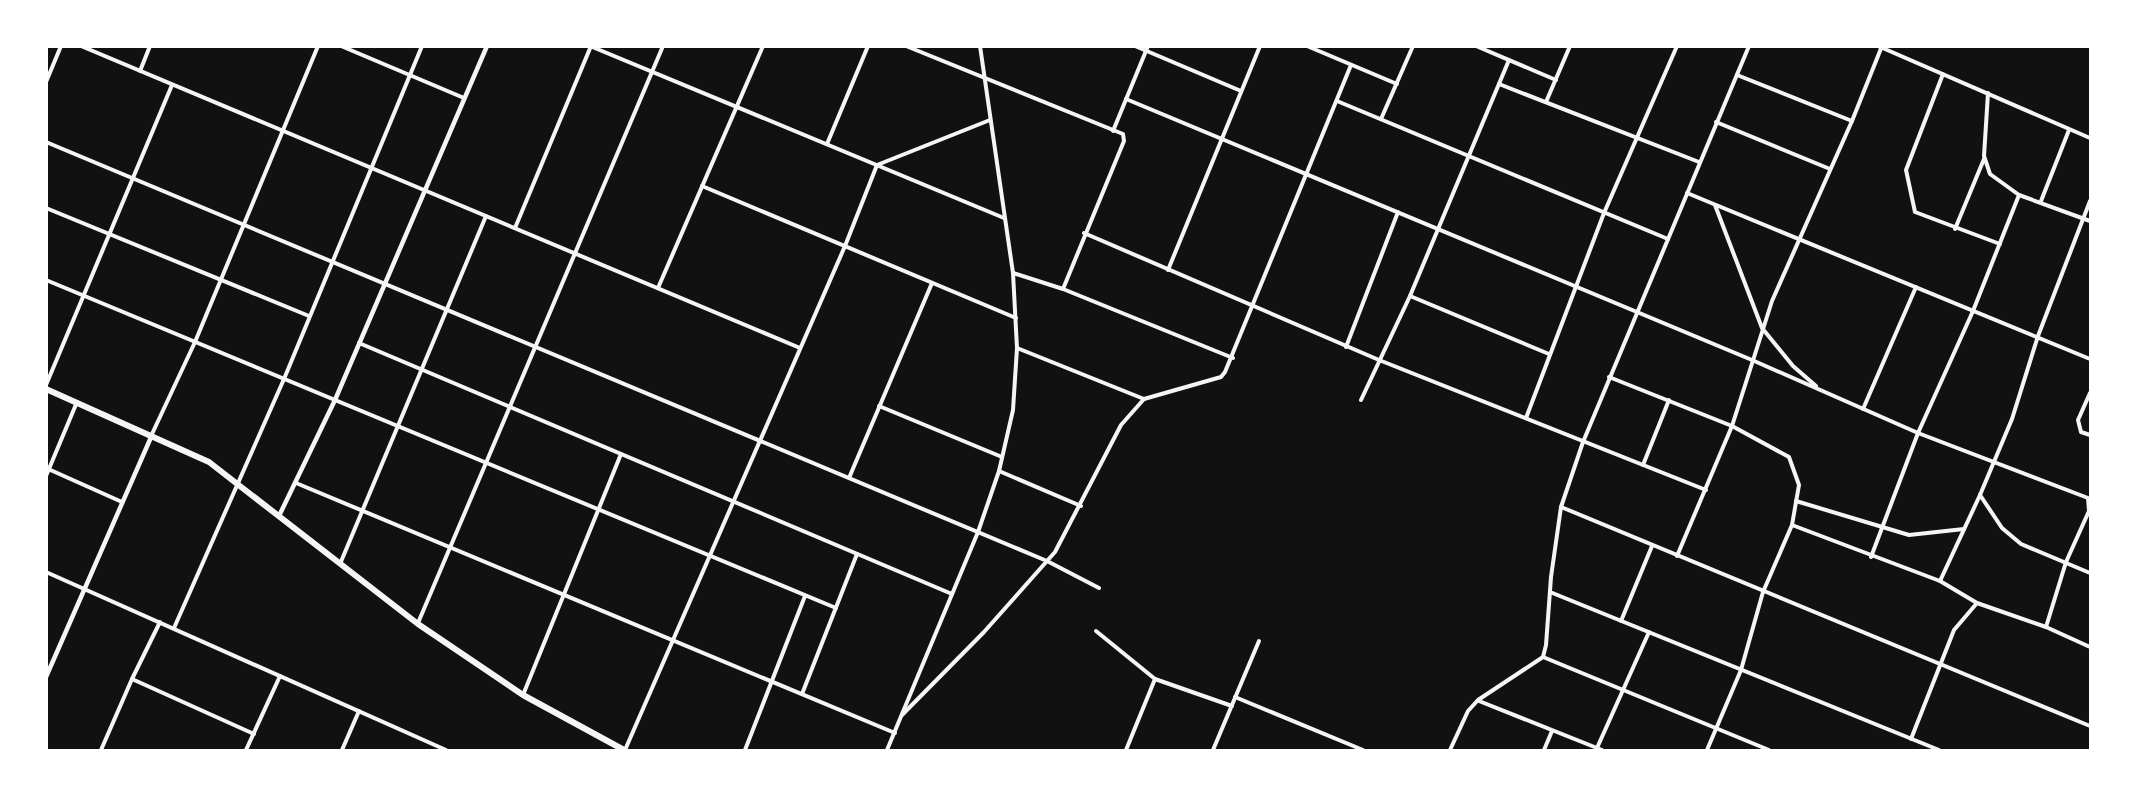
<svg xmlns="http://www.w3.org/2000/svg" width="2137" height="797" viewBox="0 0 2137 797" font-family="'Source Sans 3',sans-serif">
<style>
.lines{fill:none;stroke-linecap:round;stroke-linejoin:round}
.minor{stroke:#f5f5f5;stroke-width:4}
.tertiary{stroke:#f5f5f5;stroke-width:4.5}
.primary{stroke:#f5f5f5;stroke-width:6}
</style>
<rect width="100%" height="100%" fill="#111"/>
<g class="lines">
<g class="minor">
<polyline points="81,46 800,348"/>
<polyline points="341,46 464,98"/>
<polyline points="590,46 1004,218"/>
<polyline points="906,46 1123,134 1124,141 1063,289"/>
<polyline points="1135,46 1241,91"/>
<polyline points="1307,46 1397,84"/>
<polyline points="1476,46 1556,80"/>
<polyline points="1878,46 2090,138"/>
<polyline points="140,71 150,46"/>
<polyline points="1943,74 1906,170 1915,212 2000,244"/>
<polyline points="1737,75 1852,121"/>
<polyline points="46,82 61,46"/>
<polyline points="1499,84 1699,162"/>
<polyline points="1988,93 1984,156 1990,174 2019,195 2090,221"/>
<polyline points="1126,99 1752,360 1918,433 2088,498 2089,511 2066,562 2046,627"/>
<polyline points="1337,101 1668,239"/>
<polyline points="1546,102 1570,46"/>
<polyline points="1381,119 1413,46"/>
<polyline points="1716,122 1830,169"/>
<polyline points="1113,131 1148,46"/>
<polyline points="46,142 1047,561 1099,588"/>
<polyline points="827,144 868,46"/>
<polyline points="702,186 1016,318"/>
<polyline points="1687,193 2090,359"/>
<polyline points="2041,201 2069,130"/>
<polyline points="1715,205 1762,328 1793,366 1816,386"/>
<polyline points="46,208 309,316"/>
<polyline points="515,228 591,46"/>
<polyline points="1955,229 1984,159"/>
<polyline points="1084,233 1379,360 1706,490"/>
<polyline points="1168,270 1260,46"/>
<polyline points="1013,273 1063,289 1233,358"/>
<polyline points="46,280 836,608"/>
<polyline points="658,288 763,46"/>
<polyline points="1410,296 1549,354"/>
<polyline points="359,343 952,594"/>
<polyline points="1346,347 1398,212"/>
<polyline points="1017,348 1144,399"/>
<polyline points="1609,377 1732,426 1789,457 1799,485 1792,525 1763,592 1741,670 1707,750"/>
<polyline points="46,385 172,85"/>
<polyline points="2090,393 2078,420 2081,432 2090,435"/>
<polyline points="1361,400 1410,296 1509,60"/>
<polyline points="879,406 1002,457"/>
<polyline points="1863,409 1916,287"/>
<polyline points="1526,418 1604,213 1677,46"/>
<polyline points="152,434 195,342 318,46"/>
<polyline points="1643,465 1669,400"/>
<polyline points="46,468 122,502"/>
<polyline points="999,471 1081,506"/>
<polyline points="46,476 77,402"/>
<polyline points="849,478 932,283"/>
<polyline points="296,483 895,733"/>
<polyline points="1980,495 2002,528 2021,544 2090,573"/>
<polyline points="1796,501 1909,535 1964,529"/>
<polyline points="1561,507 2090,726"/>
<polyline points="1792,525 1940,581 1977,603 2046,627 2090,647"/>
<polyline points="1677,556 1732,426 1772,301 1852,121 1882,46"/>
<polyline points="1871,557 1918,433 1973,311 2019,195"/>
<polyline points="340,564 486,216"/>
<polyline points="46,572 446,750"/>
<polyline points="1940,581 1980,495 2012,419 2038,336 2090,201"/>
<polyline points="1550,592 1939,750"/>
<polyline points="1621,621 1652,546"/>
<polyline points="418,623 663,46"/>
<polyline points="174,628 284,379 422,46"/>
<polyline points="1096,631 1155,679 1232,706"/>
<polyline points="1543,657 1769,750"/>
<polyline points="132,679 254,734"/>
<polyline points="802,694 857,554"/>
<polyline points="523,695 621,454"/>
<polyline points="1235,697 1363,750"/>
<polyline points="1479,701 1602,750"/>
<polyline points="902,715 984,632 1055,552 1121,425 1144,399 1221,377 1225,372 1351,65"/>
<polyline points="1911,739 1954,630 1977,603"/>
<polyline points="1597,748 1649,632"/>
<polyline points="101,750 132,679 160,622"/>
<polyline points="246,750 280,676"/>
<polyline points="342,750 359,711"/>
<polyline points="625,750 845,246 877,165 990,120"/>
<polyline points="745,750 805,596"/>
<polyline points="887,750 978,532 999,471 1013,410 1017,348 1013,273 980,46"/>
<polyline points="1126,750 1155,679"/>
<polyline points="1213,750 1259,641"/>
<polyline points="1450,750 1468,711 1478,700 1543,657 1546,645 1551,577 1561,507 1583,442 1749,46"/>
<polyline points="1544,750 1552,731"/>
</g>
<g class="tertiary">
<polyline points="279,516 335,400 487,46"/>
<polyline points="46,677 152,435"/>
</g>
<polyline class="primary" points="46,389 209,462 418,624 523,695 624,750"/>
</g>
<rect width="2137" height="797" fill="none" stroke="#ffffff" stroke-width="96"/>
</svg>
